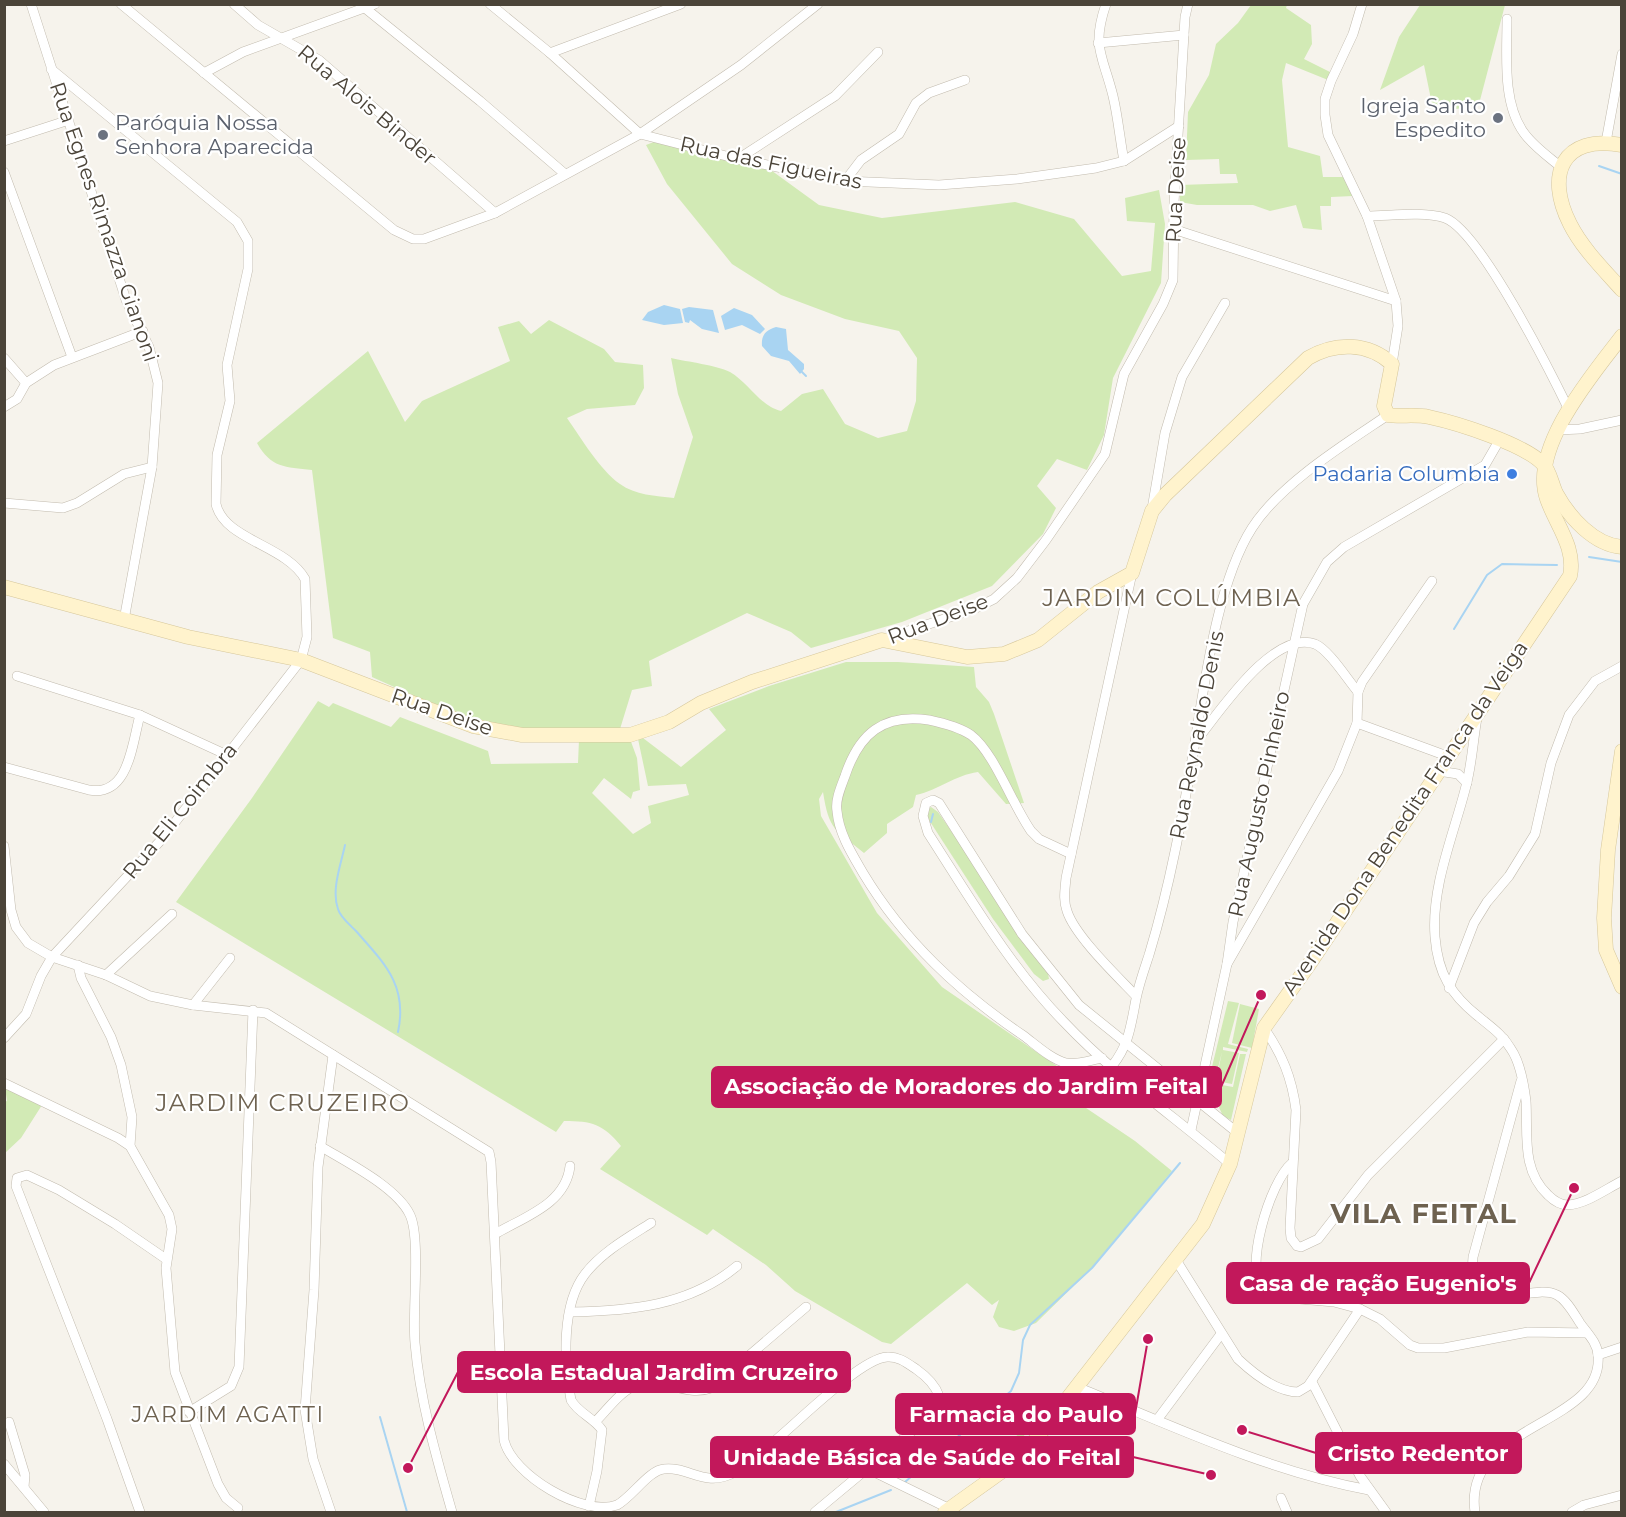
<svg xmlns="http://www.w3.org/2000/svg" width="1626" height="1517" viewBox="0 0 1626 1517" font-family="Montserrat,sans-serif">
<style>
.green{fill:#d2eab5}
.water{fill:#a9d4f2}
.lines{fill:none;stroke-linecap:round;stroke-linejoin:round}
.stream{stroke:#a9d4f2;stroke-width:2}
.street-casing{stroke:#c2bbae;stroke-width:10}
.secondary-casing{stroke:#d6c79b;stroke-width:15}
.street{stroke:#fff;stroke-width:9}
.secondary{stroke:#fff3cd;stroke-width:14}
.worship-dot{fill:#6b7280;stroke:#fff;stroke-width:2}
.shop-dot{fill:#3f7fe0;stroke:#fff;stroke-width:2}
.labels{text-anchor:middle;stroke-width:4.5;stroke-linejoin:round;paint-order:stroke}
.street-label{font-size:21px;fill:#4b4439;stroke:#fff}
.worship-label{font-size:21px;fill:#5b616d;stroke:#fff;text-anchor:end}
.shop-label{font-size:21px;fill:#366cbe;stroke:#fff;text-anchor:end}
.neighbourhood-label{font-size:22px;letter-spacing:1.5px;fill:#6e6250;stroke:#fff}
.quarter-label{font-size:24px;letter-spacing:1.5px;fill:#6e6250;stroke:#fff}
.district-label{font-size:27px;font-weight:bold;letter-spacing:1.5px;fill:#6e6250;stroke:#fff}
.leader{fill:none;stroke:#c2185b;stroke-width:2}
.callout-dot{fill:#c2185b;stroke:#fff;stroke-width:2}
.callout{fill:#c2185b;stroke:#c2185b;stroke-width:2}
.callout-label{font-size:22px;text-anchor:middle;font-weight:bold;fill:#fff}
</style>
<rect width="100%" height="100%" fill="#f6f3ec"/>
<g class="green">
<polygon points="1251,5 1287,5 1286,8 1311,25 1312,44 1304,59 1330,72 1328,80 1286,63 1282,80 1288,147 1320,156 1323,177 1346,177 1353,196 1331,197 1331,206 1320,206 1322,230 1303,228 1296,205 1270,211 1253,205 1197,205 1180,202 1180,185 1238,183 1236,174 1220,174 1219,159 1186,160 1188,112 1209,75 1216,44 1238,23"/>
<polygon points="1420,5 1505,5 1479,104 1434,114 1424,65 1380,90 1399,37"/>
<path d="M659,140L768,168L819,205L882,218L1015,202L1074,219L1122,276L1151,271L1155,223L1127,221L1125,198L1159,190L1165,224L1161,283L1113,378L1104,435L1087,470L1057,459L1037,486L1056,508L1043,534L992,586L902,622L811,648L791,632L747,613L649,661L652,686L632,690L620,729H505L454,714L372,677L370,652L333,638L312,470C285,467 271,468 257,443L368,351L405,422L422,401L510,361L498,327L519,321L531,334L549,320L604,349L615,362L643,365L644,388L635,405L587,409L567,418C581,438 600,470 620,484C635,495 656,496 674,498L693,437L678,394L671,358C688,362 716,365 730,372C749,383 761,407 781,411L802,394L823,389L845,424L878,438L907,431L916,401L917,358L899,331L845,319L781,295L732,264L667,184L646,145Z"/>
<path d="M846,662H898L974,667L976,687L989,702L994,714L1024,803L1006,804L978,772C955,775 939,790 916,795L913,807L887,824V833L864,853C835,829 829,831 823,792L819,799L821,816L877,913L942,987L1057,1066L1049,1083L1135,1141L1172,1171L1092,1268L1036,1323L1014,1331L999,1327L993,1317L999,1300L992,1305L967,1283L891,1344L882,1342L795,1291L766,1265L713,1229L707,1235L600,1169L621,1146C603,1124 592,1121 564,1121L556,1132L176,902L252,798L318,701L329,707L333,703L391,727L400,717L488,751L491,764L578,763L579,740L630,739L637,758L640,790L633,792L631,799L604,778L592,793L633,834L651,823L648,806L689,795L686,784L648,786L638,739L643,738L681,767L726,730L709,709L769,686Z"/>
<polygon points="931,807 938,812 1047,968 1049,979 1043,981 1034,974 993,919 927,817 924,811"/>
<polygon points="1228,1001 1239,1003 1228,1044 1248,1049 1247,1052 1223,1047 1223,1050 1239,1053 1232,1084 1216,1081 1222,1052 1215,1080 1209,1079"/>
<polygon points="1240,1004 1259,1009 1252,1048 1232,1043"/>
<polygon points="1240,1054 1246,1054 1231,1120 1223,1116 1216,1101 1208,1097 1211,1083 1233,1087"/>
<polygon points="5,1087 42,1105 21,1138 5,1153 4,1102 7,1101"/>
<polygon points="1028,1403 1042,1416 1021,1439 1007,1427"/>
</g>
<g class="water">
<polygon points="664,305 680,309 683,323 664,325 642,320 648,312"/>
<polygon points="689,307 713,310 719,333 702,329 690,320 689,323 685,322 682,309"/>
<polygon points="734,308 752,315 765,329 760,334 742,325 725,330 721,316"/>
<path d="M776,327L786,329L788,350L804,364V369L800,374L789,361L771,356L762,346C761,335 766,330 776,327Z"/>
</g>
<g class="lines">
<g class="stream">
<polyline points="1599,166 1622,174"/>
<polyline points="800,370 806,376"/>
<polyline points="1589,557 1622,562"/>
<polyline points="1454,629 1487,575 1502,564 1557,565"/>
<polyline points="931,822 933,814"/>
<path d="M345,845C341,864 331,890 338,909C340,917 350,925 356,931C384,963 408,985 398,1032"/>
<polyline points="380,1417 407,1512"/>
<polyline points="905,1482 1011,1391 1019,1373 1023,1340 1030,1325 1092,1268 1180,1163"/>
<polyline points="836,1512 891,1490"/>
</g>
<g class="street-casing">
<g id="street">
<polyline points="31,4 126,300 149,347 158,383 152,467 124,620"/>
<polyline points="121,4 394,230 413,239 424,239 495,213 640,134 741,65 818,4"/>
<polyline points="234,4 258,25 319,60 495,213"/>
<polyline points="360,4 480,101 565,174"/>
<polyline points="490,4 550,53 640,134 738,159 845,181 939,185 1017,179 1096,168 1124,161 1179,126"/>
<path d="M1106,4C1091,48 1103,55 1113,96C1118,117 1120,140 1124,161"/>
<polyline points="1362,4 1353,34 1331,81 1325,99 1325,115 1328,135 1367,216 1396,301 1398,326 1392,364"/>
<path d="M1507,19C1507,55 1502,103 1524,133C1534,147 1549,157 1562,168"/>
<polyline points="1098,43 1184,35"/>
<polyline points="550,53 681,4"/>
<polyline points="204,73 243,52 375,4"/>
<polyline points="4,141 69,120"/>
<polyline points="1606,142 1622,54"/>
<polyline points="738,159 835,96 878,52"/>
<polyline points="4,172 72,357"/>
<polyline points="845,181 861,160 899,134 916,103 929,93 965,80"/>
<path d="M1367,216C1390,216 1422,211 1445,218C1480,231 1551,373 1569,410"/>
<polyline points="1173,229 1396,301"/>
<polyline points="4,358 26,383"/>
<polyline points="4,407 17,399 26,383 54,365 143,331"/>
<polyline points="1558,430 1580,429 1622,420"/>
<polyline points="4,503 63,508 77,503 124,474 152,467"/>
<polyline points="1152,509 1165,433 1182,377 1225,303"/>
<path d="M1132,573L1066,878C1065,890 1063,900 1067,911C1075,936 1117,976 1136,996"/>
<polyline points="884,639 974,609 994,599 1017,578 1046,540 1105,454 1124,374 1163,304 1173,280 1174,203 1185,17 1188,4"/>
<polyline points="17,676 140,715 227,755"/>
<path d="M1477,718C1473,740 1472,764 1466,786C1454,834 1431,886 1435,937C1438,974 1451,995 1479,1017C1491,1027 1503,1035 1511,1049C1520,1062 1524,1085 1526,1101C1528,1134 1521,1170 1548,1195C1554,1201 1560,1205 1568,1205C1586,1204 1606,1189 1622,1181"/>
<polyline points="1357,723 1447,756"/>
<path d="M1196,741C1219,713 1273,629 1315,644C1329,650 1347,679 1358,692"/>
<path d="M4,767L89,790C129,797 132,744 140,715"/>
<polyline points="1438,771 1458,774 1467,783"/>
<path d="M4,846L11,910L16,927L28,943L52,957L106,975L150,996L193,1005L266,1013L489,1152L491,1162L504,1440C512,1475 583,1517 617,1505C632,1497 649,1470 664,1469C689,1466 705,1489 735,1472C771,1452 854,1359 887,1357C898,1356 907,1363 916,1369C926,1376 935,1384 939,1396L934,1413L815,1512"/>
<path d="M1071,854L1039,839L1031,831C1013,806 994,752 971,735C959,727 943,723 929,720C883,713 859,734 845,776C841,787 835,800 837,811C839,834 852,854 863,873C904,941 959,992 1024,1036C1036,1045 1051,1059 1066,1063C1077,1065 1091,1060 1102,1058"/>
<polyline points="1227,964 1233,922 1303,604 1327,562 1344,547 1485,465 1500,439"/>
<polyline points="78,965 81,978 111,1037 121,1065 132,1117 130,1146 169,1215 172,1229 166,1268 175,1372 218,1484 226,1498 238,1508"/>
<polyline points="106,975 172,914"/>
<polyline points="1449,988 1474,923 1487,902 1509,876 1535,834 1551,763 1569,715 1595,681 1622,666"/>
<polyline points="193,1005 230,958"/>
<path d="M1264,1028C1282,1054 1292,1078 1296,1110L1290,1228L1291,1238L1297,1246L1301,1247L1318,1239L1368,1175L1504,1039"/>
<path d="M4,1038L26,1014L41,976L52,957L162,839L301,660L307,637L305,579C286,545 224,540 216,504L217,455L230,401L227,365L248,269V241L237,222L51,69"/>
<path d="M1112,1066C1129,1045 1131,1025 1136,999C1139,984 1144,970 1149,955C1170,886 1183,814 1195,742C1205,680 1218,581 1252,528C1280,484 1345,444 1388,415"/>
<polyline points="4,1083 118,1138 130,1146"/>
<polyline points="1191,1130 1227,964 1338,771 1357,723 1358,692 1362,682 1432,581"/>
<path d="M320,1146C346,1162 397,1187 410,1215C421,1238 412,1313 415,1343C420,1401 436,1456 452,1512"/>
<path d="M1292,1163C1270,1181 1242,1272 1264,1293L1277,1297L1334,1302L1360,1309L1380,1319L1410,1345L1418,1348H1444L1528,1332L1587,1333"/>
<path d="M1230,1164C1175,1117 1114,1075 1064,1022C1010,967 970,898 928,833L923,816L926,803L933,800L939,803L1022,934L1079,1005L1239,1134"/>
<path d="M495,1234C524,1217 566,1204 570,1166"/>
<path d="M1176,1260L1238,1359C1254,1374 1276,1392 1298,1392L1308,1386L1360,1309"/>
<path d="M570,1312C630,1311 689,1306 737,1266"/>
<polyline points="1598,1355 1622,1347"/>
<polyline points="1312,1382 1360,1476 1386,1512"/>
<path d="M1077,1387C1172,1426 1268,1471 1369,1490"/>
<polyline points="189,1412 231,1386 239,1367 253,1010"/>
<polyline points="1157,1420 1221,1334"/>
<path d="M596,1421C607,1410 619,1393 634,1386C658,1374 685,1398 711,1388L806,1307"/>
<polyline points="9,1422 25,1475 24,1487"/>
<polyline points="4,1464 44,1512"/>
<polyline points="868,1469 950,1509"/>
<polyline points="1281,1498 1287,1512"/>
<path d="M589,1506L597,1471L602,1430C594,1418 578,1413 571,1400C564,1363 561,1305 585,1274C602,1252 629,1237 651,1223"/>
<polyline points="140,1512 107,1419 16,1186 17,1178 27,1175 59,1190 115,1224 166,1259"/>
<polyline points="331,1512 313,1459 305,1410 314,1290 318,1167 333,1055"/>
<path d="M1475,1512C1462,1423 1605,1426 1598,1355C1597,1342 1587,1333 1580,1323C1574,1314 1567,1300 1557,1295C1529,1281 1467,1326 1473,1257L1521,1081"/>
<polyline points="1572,1512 1584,1505 1622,1495"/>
</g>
</g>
<g class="secondary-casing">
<g id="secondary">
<path d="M1622,145C1562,134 1545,175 1570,224C1582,248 1604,270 1622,290"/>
<path d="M4,587L188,637L301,660L473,726L522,735H630L669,722L701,703L752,682L882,640L967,657L1004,654L1038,640L1098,592L1132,573L1152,511L1165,495L1308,358C1335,342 1368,342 1392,364L1384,406L1388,415C1401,417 1415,414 1429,417C1457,423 1524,444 1543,464C1550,471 1552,485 1556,493C1569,517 1594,545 1622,547"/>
<polyline points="1622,751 1608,850 1604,918 1606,950 1622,987"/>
<path d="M945,1512L1015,1462L1036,1439L1203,1224L1230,1164L1264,1028L1308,966L1570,576C1576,547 1556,525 1547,499C1529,448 1593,374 1622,336"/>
</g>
</g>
<use href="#street" class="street"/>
<use href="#secondary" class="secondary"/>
</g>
<g class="worship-dot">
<circle cx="1498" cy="118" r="6"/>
<circle cx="103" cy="135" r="6"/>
</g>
<circle class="shop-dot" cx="1512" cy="474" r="6"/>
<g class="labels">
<g class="street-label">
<text transform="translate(367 105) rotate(40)" y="7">Rua Alois Binder</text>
<text transform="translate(771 163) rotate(12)" y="7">Rua das Figueiras</text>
<text transform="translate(1176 190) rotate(-87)" y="7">Rua Deise</text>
<text transform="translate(104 222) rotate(71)" y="7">Rua Egnes Rimazza Gianoni</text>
<text transform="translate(938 619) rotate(-21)" y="7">Rua Deise</text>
<text transform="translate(442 712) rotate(19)" y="7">Rua Deise</text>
<text transform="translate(1197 735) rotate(-79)" y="7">Rua Reynaldo Denis</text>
<text transform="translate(1259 804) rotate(-78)" y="7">Rua Augusto Pinheiro</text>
<text transform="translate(180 811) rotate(-51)" y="7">Rua Eli Coimbra</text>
<text transform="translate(1405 818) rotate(-56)" y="7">Avenida Dona Benedita Franca da Veiga</text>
</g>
<g class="worship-label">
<text x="1486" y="113">Igreja Santo<tspan x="1486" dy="24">Espedito</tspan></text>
<text x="115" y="130" text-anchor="start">Paróquia Nossa<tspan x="115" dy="24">Senhora Aparecida</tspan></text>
</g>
<g class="shop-label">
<text x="1500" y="481">Padaria Columbia</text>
</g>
<g class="neighbourhood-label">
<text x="228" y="1422">JARDIM AGATTI</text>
</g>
<g class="quarter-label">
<text x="1172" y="606">JARDIM COLÚMBIA</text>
<text x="283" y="1111">JARDIM CRUZEIRO</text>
</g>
<g class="district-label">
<text x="1424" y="1223">VILA FEITAL</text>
</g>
</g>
<path class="leader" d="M1261 995L1221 1087M1574 1188L1529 1283M408 1468L458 1372M1148 1339L1135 1414M1242 1430L1316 1453M1211 1475L1133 1457"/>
<g class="callout-dot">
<circle cx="1261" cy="995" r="6"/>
<circle cx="1574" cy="1188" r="6"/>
<circle cx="408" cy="1468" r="6"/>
<circle cx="1148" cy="1339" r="6"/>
<circle cx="1242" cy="1430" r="6"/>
<circle cx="1211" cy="1475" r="6"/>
</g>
<g class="callout">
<rect x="712" y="1067" width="509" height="40" rx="6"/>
<rect x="1227" y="1263" width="302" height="40" rx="6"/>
<rect x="458" y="1352" width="392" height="40" rx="6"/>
<rect x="896" y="1394" width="239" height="40" rx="6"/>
<rect x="1316" y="1433" width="205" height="40" rx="6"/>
<rect x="711" y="1437" width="422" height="40" rx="6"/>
</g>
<g class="callout-label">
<text x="966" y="1094">Associação de Moradores do Jardim Feital</text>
<text x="1378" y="1291">Casa de ração Eugenio's</text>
<text x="654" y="1380">Escola Estadual Jardim Cruzeiro</text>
<text x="1016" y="1422">Farmacia do Paulo</text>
<text x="1418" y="1461">Cristo Redentor</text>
<text x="922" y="1465">Unidade Básica de Saúde do Feital</text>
</g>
<rect width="1626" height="1517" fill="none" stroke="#4b4439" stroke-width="12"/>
</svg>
